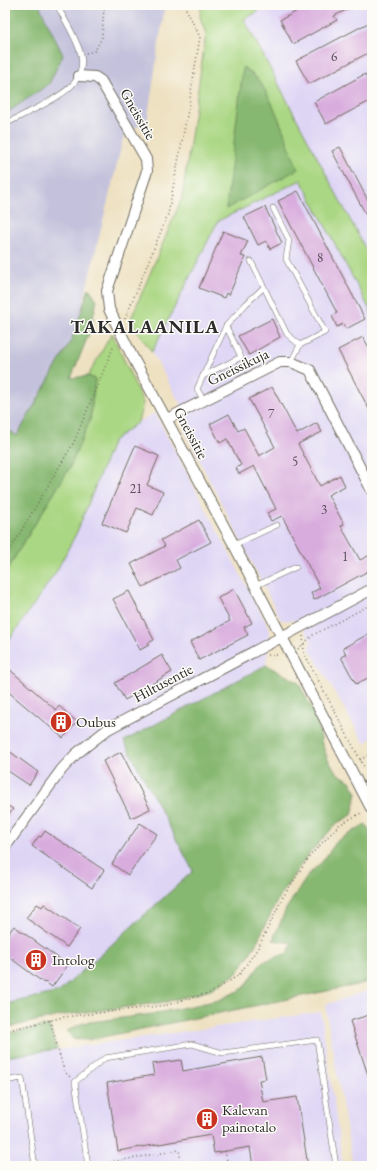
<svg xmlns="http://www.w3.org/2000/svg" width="377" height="1171" viewBox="0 0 377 1171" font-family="'EB Garamond',serif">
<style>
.built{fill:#ded5f5}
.industrial{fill:#c3c1db}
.green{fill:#aad783;stroke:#6a8157}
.forest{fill:#87b871;stroke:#59724e}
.building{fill:#d8acdd}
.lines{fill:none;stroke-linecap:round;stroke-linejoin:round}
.lane-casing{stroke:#6f6b60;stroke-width:6}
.street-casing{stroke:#6f6b60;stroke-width:12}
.path{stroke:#6f6b60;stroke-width:1.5;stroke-dasharray:1 3;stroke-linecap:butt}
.lane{stroke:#fff;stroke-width:5}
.street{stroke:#fff;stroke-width:10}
.labels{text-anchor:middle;stroke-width:3;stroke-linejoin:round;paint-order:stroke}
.number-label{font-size:13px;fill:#564b58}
.street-label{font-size:15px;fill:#2b2b2b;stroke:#fdfcf7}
.poi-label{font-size:15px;fill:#2b2b2b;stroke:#fdfcf7;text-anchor:start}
.district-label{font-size:19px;font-weight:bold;letter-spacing:1px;fill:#2b2b2b;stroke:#fdfcf7}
</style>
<rect width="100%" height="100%" fill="#fdfcf7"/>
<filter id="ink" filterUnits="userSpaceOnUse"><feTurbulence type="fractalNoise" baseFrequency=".025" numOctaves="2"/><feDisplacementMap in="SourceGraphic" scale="8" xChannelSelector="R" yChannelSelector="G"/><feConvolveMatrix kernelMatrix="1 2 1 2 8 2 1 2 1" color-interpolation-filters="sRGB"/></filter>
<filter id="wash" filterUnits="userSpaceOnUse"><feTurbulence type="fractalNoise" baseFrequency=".012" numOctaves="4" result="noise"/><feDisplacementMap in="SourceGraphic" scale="16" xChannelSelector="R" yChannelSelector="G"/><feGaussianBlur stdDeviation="0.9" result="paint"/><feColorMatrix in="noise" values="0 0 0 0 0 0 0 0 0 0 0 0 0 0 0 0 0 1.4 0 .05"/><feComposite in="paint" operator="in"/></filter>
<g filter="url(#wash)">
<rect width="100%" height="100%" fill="#eee1c1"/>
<g class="built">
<polygon points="271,5 372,5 372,261 244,18"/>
<polygon points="301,180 372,314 372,737 365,744 309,648 311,641 299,621 281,620 184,430 188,418 152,352 218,221"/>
<polygon points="155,413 270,630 266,665 125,741 193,871 59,992 5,1004 5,646 56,572 77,532 113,441 138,422"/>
<polygon points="372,989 372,1166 353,1166 325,1005"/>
<polygon points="321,1012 343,1166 5,1166 5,1057"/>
</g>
<polygon class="industrial" points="5,5 165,5 146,129 139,125 124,135 69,360 5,482"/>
<g class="green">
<polygon points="201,5 256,5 258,12 244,19 372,261 372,314 301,180 218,221 152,352 130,321 182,198 206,34 200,17"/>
<polygon points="112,333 143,403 138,422 113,441 77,532 56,572 5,646 5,573 70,467 90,420 95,379 88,376"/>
</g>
<g class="forest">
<polygon points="5,5 39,5 63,55 49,84 5,114"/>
<path d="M243,67C250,72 257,77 262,85C277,109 287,142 298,169L226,209Z"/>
<polygon points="89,288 97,300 90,331 71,378 88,376 95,379 90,420 70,467 5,573 5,427 17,436 72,339"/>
<polygon points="266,665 298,682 317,718 322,744 328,760 337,773 350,781 357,793 352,815 337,823 307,856 280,895 255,946 237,973 211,990 166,1002 64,1015 5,1028 5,1004 59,992 193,871 124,741"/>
<polygon points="366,824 372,835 372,980 361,984 88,1040 73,1039 67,1031 83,1023 153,1014 219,1000 244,988 262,962 288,953 292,943 273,940 286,909 309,874 322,862 337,841"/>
<polygon points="49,1025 57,1049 5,1057 5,1034"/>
</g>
<g id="blocks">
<g class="building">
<polygon points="309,5 356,5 334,16 337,20 293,44 280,20"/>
<polygon points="372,21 372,51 309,84 296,61"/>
<polygon points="365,74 372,87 372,100 326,124 314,102"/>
<polygon points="340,147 372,208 372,226 332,151"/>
<polygon points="298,191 365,319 346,329 343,324 337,327 332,316 337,313 278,201"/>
<polygon points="265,207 282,243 270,249 266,241 258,245 244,217"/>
<polygon points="223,231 248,241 241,256 245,257 229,295 226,293 224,298 199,288"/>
<polygon points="272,319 280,337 249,355 238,336"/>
<polygon points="363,337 372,353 372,415 338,350"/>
<polygon points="272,387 297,434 317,423 322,432 298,444 320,486 340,475 345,486 328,495 344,524 341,526 360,560 372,554 372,569 314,600 311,593 320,588 282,516 271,521 267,513 276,509 254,466 239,474 236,468 241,465 227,439 220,443 210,424 229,414 238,431 244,428 259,456 275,447 249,399"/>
<polygon points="135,446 159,456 147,485 163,492 153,515 137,508 126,533 102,523"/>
<polygon points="199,520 211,542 176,560 180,568 143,587 131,564 165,546 161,540"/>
<polygon points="234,589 252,623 244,627 248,635 199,660 190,642 230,621 218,598"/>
<polygon points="129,591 154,640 148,643 149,645 140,650 113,599"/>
<polygon points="372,632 372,676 356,684 341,657 346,654 343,648"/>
<polygon points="162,655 172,672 125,700 115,683"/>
<polygon points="8,668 56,710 59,706 77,722 63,738 5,689 5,672"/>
<polygon points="5,748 38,772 29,785 5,769"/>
<polygon points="121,752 150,809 131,818 103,761"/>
<polygon points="5,804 13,809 5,820"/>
<polygon points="140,823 157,834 128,875 112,864"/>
<polygon points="45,831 104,870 92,888 32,846 39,836 41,837"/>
<polygon points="37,904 42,907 44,904 80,929 67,947 26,918"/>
<polygon points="14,926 68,965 52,987 45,982 44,983 5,954 5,938"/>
<polygon points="372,1014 372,1084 371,1084 350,1021"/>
<polygon points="262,1057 266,1079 259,1080 263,1102 297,1097 308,1166 253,1166 250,1147 214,1153 211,1135 118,1151 107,1083 154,1075 152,1064 181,1060 183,1071"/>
</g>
</g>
</g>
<g filter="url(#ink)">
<use href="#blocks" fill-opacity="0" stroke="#6f6b60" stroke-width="1"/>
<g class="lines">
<g class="lane-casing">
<g id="lane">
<path d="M5,124C17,118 29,112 41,106C61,95 86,83 81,55C77,38 65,21 57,5"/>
<polyline points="273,208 289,240 286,259 325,332 300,345 291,362"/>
<polyline points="251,261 287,334 300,345"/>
<polyline points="203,376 241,357 226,326"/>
<polyline points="204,401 197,389 226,326 246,304 264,287"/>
<polyline points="234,545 277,525"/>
<polyline points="255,586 296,567"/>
<polyline points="5,1081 22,1078 35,1166"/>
<polyline points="88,1166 75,1082 105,1058 192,1044 223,1053 317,1040 336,1166"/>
</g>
</g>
<g class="street-casing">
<g id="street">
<polyline points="79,76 95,77 101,81 146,159 147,171 107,291 109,309 131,354 234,545 372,810"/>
<polyline points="167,419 280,362 291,362 310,370 372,491"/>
<polyline points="5,847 62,769 76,754 108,729 372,589"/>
</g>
</g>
<g class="path">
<polyline points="86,53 95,51 102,37 104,5"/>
<polyline points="125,319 168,214 188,110 200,37 184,5"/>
<polyline points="5,558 74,442 115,343"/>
<polyline points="303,636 304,653 372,782"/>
<polyline points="298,649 313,635 372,604"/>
<polyline points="268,655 280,655"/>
<polyline points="360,760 372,753"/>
<polyline points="5,862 10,855"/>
<polyline points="50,1020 64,1071 71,1078"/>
<polyline points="5,1031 64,1017 167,1005 212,992 239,975 258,948 283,897 309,857 339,825 363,812"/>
<polyline points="225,1151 228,1166"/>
<polyline points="94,1165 179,1150 182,1166"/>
</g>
<use href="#lane" class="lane"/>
<use href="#street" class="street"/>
</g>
</g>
<defs>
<g id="building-disc" transform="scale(1.15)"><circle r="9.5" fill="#c8321e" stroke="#fdfcf7"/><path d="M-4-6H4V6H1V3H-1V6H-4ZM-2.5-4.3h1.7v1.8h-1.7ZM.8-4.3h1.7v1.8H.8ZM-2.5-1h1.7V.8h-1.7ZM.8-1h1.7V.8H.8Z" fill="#fff"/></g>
</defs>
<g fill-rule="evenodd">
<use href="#building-disc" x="61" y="722"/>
<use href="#building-disc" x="36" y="960"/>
<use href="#building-disc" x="207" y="1119"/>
</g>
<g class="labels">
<g class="number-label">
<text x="334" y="61">6</text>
<text x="320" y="262">8</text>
<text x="271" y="418">7</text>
<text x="295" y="466">5</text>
<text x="136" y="493">21</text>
<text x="324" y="514">3</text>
<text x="345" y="561">1</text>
</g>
<g class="street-label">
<text transform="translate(138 114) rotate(60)" y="5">Gneissitie</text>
<text transform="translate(238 367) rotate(-26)" y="5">Gneissikuja</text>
<text transform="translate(191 433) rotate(62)" y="5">Gneissitie</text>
<text transform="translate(163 683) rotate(-28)" y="5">Hiltusentie</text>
</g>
<g class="poi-label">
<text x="76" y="727">Oubus</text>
<text x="52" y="965">Intolog</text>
<text x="222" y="1115">Kalevan<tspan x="222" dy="17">painotalo</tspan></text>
</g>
<g class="district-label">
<text x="145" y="333">TAKALAANILA</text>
</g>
</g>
<rect width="377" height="1171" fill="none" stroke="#fdfcf7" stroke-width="20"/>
</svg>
